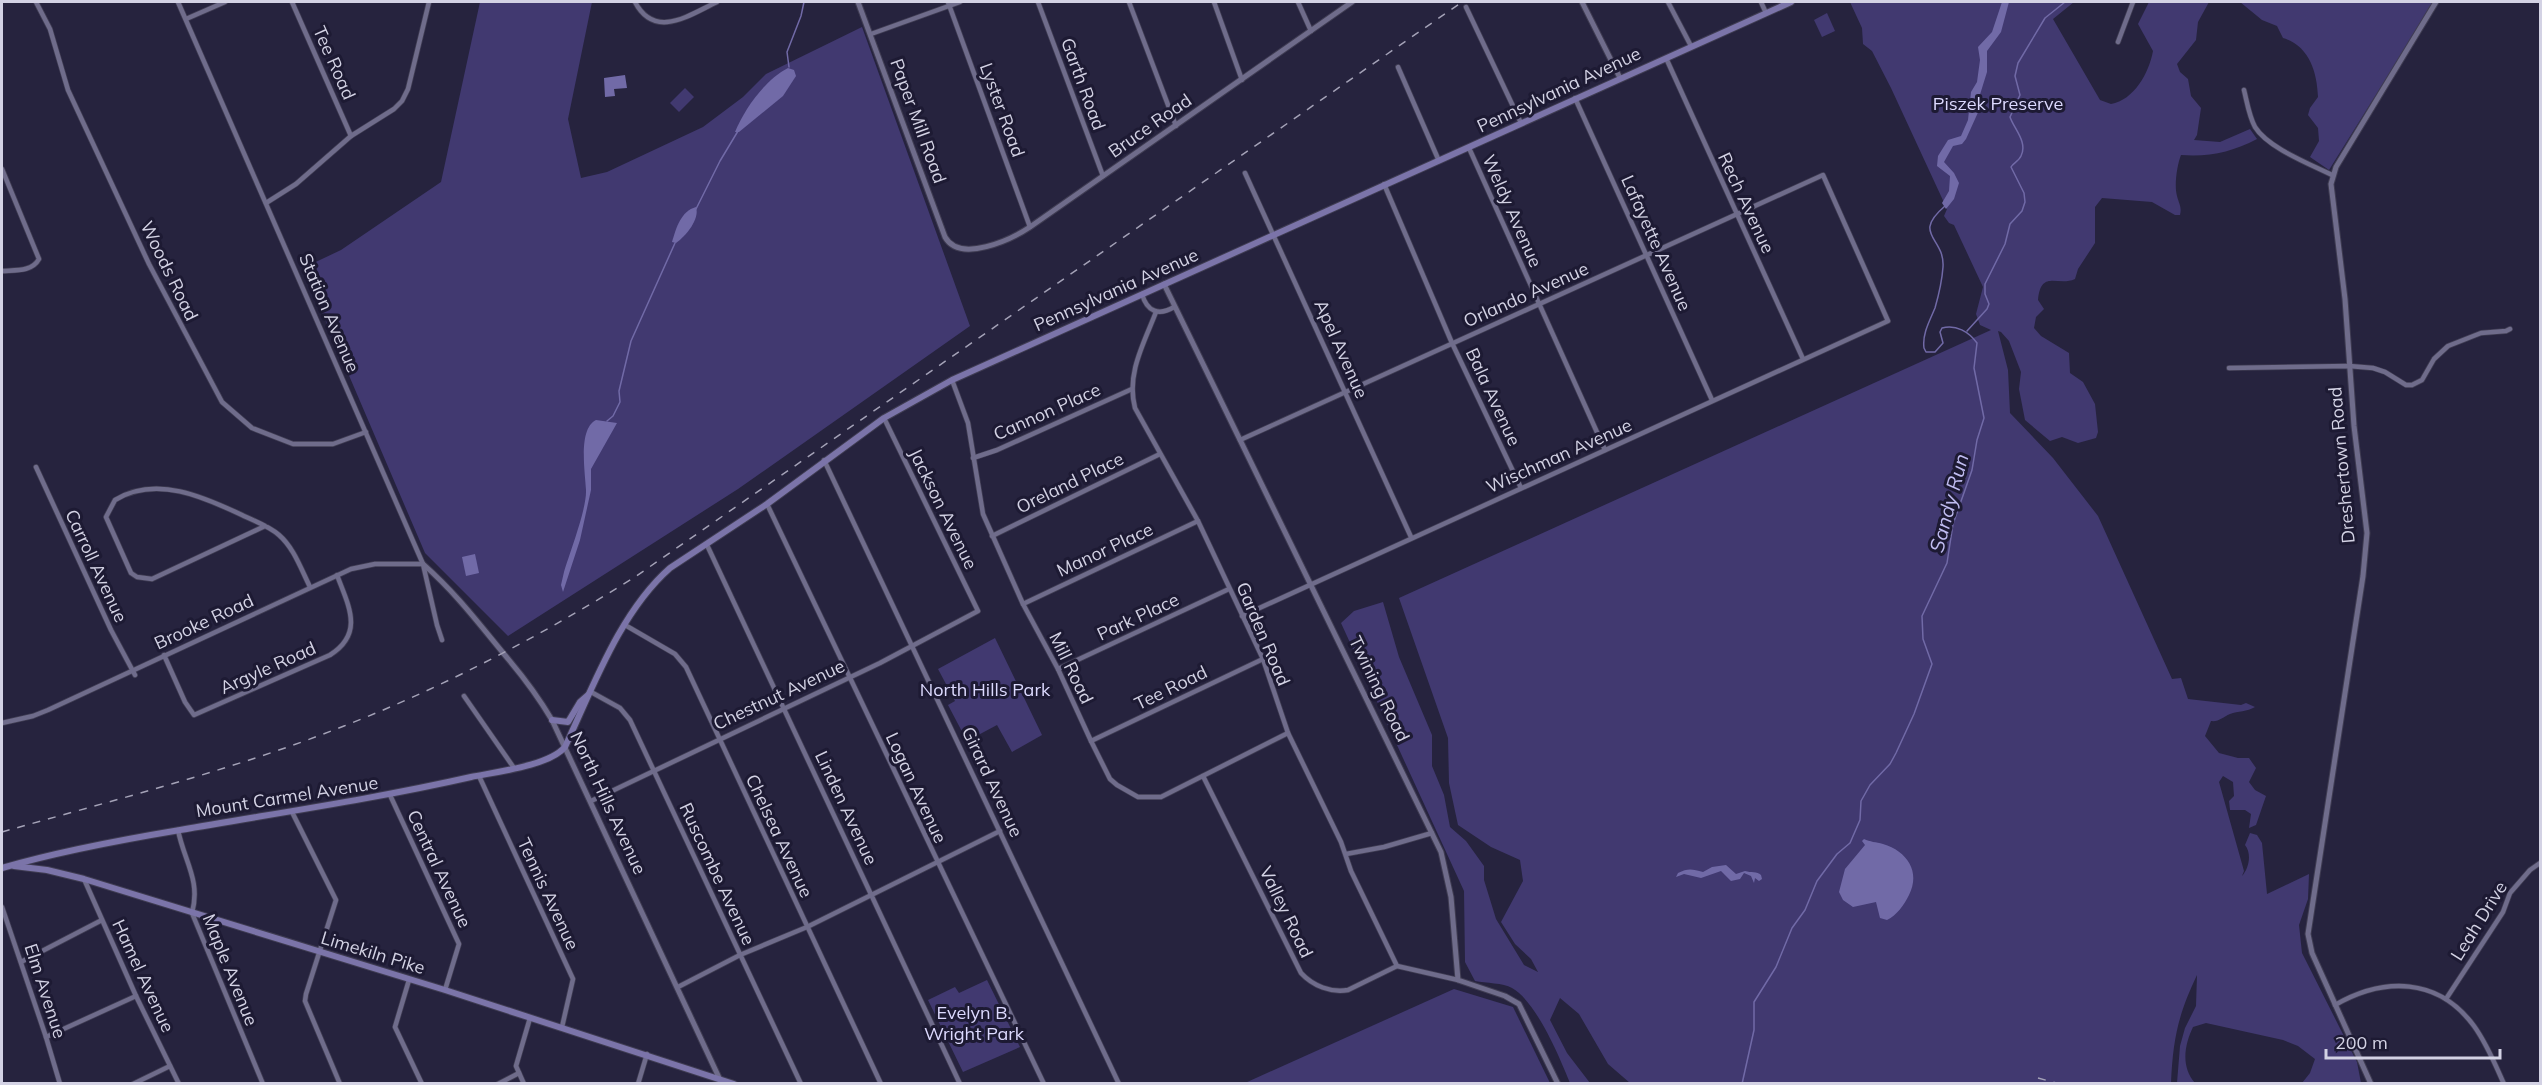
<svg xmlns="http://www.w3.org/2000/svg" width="2542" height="1085" viewBox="0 0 2542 1085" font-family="Mulish,sans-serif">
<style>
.green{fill:#413970}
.water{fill:#716aa7}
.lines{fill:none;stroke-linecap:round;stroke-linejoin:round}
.stream{stroke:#716aa7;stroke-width:1.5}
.minor-casing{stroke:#3f3c52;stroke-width:6}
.tertiary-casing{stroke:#3f3c52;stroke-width:7}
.secondary-casing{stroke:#3f3c52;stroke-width:8}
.minor{stroke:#6f6c8b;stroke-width:4.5}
.tertiary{stroke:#6f6c8b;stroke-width:5}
.secondary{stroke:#7b74a9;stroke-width:6}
.rail{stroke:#a4a2b7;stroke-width:1.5;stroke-dasharray:8 8;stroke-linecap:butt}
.labels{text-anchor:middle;stroke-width:6;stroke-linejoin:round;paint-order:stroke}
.street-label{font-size:18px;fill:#d3d2e4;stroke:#1d1a33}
.park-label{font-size:18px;fill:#dddaff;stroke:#1d1a33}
.water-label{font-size:20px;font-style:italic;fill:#c0bcf1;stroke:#1d1a33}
</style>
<rect width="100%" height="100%" fill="#26233e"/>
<g class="green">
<polygon points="480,2 592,2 568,119 581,178 607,172 703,127 743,97 766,74 862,27 970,326 738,489 508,636 425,553 303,268 341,250 441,182"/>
<path d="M1850,2H2074L2053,19L2100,100L2111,104C2134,100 2149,73 2153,51L2138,24L2149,2H2209L2198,22L2196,40L2177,64L2180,72L2188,79L2191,96L2201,108L2197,135L2194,140L2220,142L2250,129L2257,139C2232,152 2210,157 2181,155C2177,165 2174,186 2177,196C2179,204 2182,207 2180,215H2175L2152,202L2102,198L2095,207V243L2078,269L2075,279C2058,287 2041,269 2038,300L2044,309L2036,317L2034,328L2041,336L2069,353L2070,373L2083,382L2095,404L2098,432L2096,438L2078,443L2062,437L2050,441L2025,420L2019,389L2021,372L2009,341L2001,332L1998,331L2008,370L2010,413L2053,458L2098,516L2172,679L2181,678L2188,699L2241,705L2246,703L2255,707C2247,712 2238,711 2230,714C2223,717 2219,722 2211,721L2205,736L2219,753L2238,758H2249L2256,768L2249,782L2255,790L2266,796L2256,825L2249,828L2251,814L2245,810H2230L2229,801L2234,796L2233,782L2223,776L2219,782L2244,871L2242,876C2249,868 2252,854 2245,845L2250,833L2257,835L2262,843L2267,894L2309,874L2308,899L2299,925L2302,953L2357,1062L2361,1083H2302L2310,1073L2315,1059L2298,1046L2283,1040L2206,1023L2193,1027C2184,1046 2181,1067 2195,1083H2177L2180,1046L2185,1028L2196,1006L2197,975C2178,1015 2173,1039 2171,1083H1630L1608,1064L1579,1014L1560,998L1550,1020L1567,1053L1590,1083H1570C1560,1058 1536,1001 1512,988C1503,983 1486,983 1475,981L1465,962L1464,891L1341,623L1354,611L1383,602L1399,657L1432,735V766L1444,795L1450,827L1466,841L1484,866V880L1496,919L1524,965L1538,972L1531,959L1515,944L1501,922L1523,881L1520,860L1491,847L1458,825L1449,783L1448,738L1399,598L1991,330L1980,325L1976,314L1983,287L1954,225L1949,223L1944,216L1947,209L1891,88L1872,51L1863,44L1862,28Z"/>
<path d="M2240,2H2434L2329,170L2310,157L2319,141L2318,128L2308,115L2310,108L2318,97C2317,71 2309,46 2283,38L2277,26L2262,20Z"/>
<polygon points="1827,13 1835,31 1822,37 1814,20"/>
<polygon points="685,88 694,97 679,112 670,103"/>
<polygon points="995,638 1042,735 1012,752 997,725 967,741 948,705 955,701 938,669"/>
<polygon points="987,980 1020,1047 963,1072 928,1000 955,987 959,993"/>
<polygon points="1454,989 1513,1007 1550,1083 1245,1083"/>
</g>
<g class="water">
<polygon points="2002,2 2009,2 2001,32 1987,51 1987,72 1978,101 1980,108 1966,139 1962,144 1953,146 1944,162 1954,173 1959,183 1954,199 1946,209 1942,203 1949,191 1950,176 1937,166 1938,156 1948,140 1961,136 1968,120 1971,92 1977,82 1980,60 1978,47 1992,32"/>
<path d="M788,68L794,70L796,76L783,96L739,132H735C745,108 765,80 788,68Z"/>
<polygon points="625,75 627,88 614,89 615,96 605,97 604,78"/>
<path d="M696,207C700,219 686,236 676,243L672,242C676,228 681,211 696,207Z"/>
<path d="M596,420L617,423L591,469V490L580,540L563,592L561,585L564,572C570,552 587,508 586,490C585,471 578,429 596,420Z"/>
<polygon points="475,554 479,573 466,576 462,557"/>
<path d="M1864,839C1870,842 1876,842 1883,844C1907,851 1921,872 1909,895C1904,905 1897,915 1887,920L1880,918L1876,902L1853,907L1843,900L1839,892L1845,869L1865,845L1862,841Z"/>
<path d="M1726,865L1736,874L1745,871C1751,873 1757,871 1761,875L1762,879L1759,881L1755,878L1754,883L1751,876L1744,873L1740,879L1731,881L1721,871L1701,878L1684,874L1676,877L1678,873C1688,868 1692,869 1703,872L1712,867Z"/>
</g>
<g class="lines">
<g class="stream">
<polyline points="789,67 787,52 801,16 804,2"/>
<polyline points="696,209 720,161 738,131"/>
<path d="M1967,331L1987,309L1989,304L1985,294V284L2005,244L2010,224L2022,211L2025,202L2024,193L2011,167C2013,163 2019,161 2021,156C2028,142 2014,129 2010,117L2020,95L2015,76L2018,63L2045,18L2065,2"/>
<polyline points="607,421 613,416 620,402 619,391 631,341 675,243"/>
<path d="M1742,1084L1754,1030V1002L1776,967L1792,928L1805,910L1817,881L1837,854L1850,843L1860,820L1861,801L1870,785L1890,764L1896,753L1914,714L1932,664L1923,639L1922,616L1947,563L1953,524L1972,470L1977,440L1984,418L1974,368L1977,343C1969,332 1956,324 1942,328L1940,332L1943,343L1935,352H1926L1924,348C1922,334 1930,320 1935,308C1939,294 1942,281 1943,267C1945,237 1911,235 1945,206"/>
</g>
<g class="minor-casing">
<g id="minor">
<polyline points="36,2 50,29 68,90 149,264 222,402 252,428 293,444 333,444 366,432"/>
<polyline points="178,2 423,564 437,625 442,640"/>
<polyline points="292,2 351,136"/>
<path d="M635,2C655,40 689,15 717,2"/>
<polyline points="948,2 1030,227"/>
<polyline points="1038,2 1103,176"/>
<polyline points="1129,2 1176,126"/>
<polyline points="1214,2 1242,80"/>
<polyline points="1298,2 1311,31"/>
<polyline points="1668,2 1691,46"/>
<polyline points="1761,2 1766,13"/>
<polyline points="1466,7 1521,123"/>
<polyline points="186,19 225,2"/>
<polyline points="871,34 960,2"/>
<polyline points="2118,42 2133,2"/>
<polyline points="1666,58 1803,359"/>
<polyline points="1398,67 1439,161"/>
<path d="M2244,90C2247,102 2249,116 2255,127C2268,148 2310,164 2332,175"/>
<polyline points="1575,98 1712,400"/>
<polyline points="1469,148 1605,450"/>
<path d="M2,169L39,259C32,272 15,270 2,271"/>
<polyline points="1245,173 1411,537"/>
<polyline points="1384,184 1452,343 1521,488"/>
<polyline points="266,203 296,184 351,136 394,109 402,101 408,89 429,2"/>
<path d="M1142,294C1147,312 1159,316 1174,307"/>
<path d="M1156,312C1144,343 1126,374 1135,408L1198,521L1263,659L1288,733L1341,842L1351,871L1397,966"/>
<polyline points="2229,368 2349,366 2373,368 2385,372 2406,385 2412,385 2422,380 2434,359 2448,346 2481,333 2506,331 2510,329"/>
<polyline points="952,380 968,423 983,514 1023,604 1058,669 1091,741 1110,779 1117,785 1138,797 1161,797 1288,733"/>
<polyline points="1240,440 1823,175 1888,321 1242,616"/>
<polyline points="973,458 997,450 1132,389"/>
<polyline points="824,460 1119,1084"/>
<polyline points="36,467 111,630 135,675"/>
<polyline points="767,504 1044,1084"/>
<path d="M265,526L152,579L137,577L131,573L106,517L115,500C156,475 204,497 242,515C254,521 269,526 279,535C294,548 301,569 310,587"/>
<polyline points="992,536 1160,454"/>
<polyline points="707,545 960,1084"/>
<polyline points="1023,604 1198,521"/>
<polyline points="625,625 675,654 686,667 881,1084"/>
<path d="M164,655L185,702L194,715L330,655C365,633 348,605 337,575"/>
<polyline points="1058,669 1229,589"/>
<polyline points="591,692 620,708 630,720 801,1084"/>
<polyline points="464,696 514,768"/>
<polyline points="2,723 33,716 48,710 351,569 375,564 423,564"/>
<polyline points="1091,741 1263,659"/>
<polyline points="479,776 573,979 562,1027"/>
<path d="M1203,776L1301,973C1313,986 1331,993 1348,990L1397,966L1458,980"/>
<polyline points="390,795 459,944 445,990"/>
<polyline points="591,801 880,663 978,611 884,418"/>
<polyline points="292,812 336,900 306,994 305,1001 340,1084"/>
<path d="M178,830C184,861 201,880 192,913L263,1084"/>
<polyline points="1346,854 1384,847 1432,833"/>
<polyline points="84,879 136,996 179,1084"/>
<polyline points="2,907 46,1037 60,1084"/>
<polyline points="21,962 102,920"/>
<polyline points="409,980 395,1027 422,1084"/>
<polyline points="678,987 740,955 807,927 1000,831"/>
<polyline points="2446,999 2503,912 2510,893 2530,870 2540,863"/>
<path d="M2335,1005C2384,977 2438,977 2474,1026C2487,1044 2495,1064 2504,1084"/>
<polyline points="46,1037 136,996"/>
<polyline points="133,1084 170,1066"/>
<polyline points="498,1084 519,1073"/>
<polyline points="524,1084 516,1066 530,1018"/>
<polyline points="638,1084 647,1054"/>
</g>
</g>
<g class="tertiary-casing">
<g id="tertiary">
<path d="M858,2L945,237C960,264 1012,239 1030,227L1352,2"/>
<polyline points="1582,2 1620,78"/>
<polyline points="1164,284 1441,852 1451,897 1458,980 1505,996 1519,1004 1558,1084"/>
<path d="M423,564C458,595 479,624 509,660C525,679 539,698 552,720L722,1084"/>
<polyline points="2371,1084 2312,953 2308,934 2363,576 2367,533 2354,426 2345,299 2331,184 2336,167 2436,2"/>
</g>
</g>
<g class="secondary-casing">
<g id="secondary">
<polyline points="552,720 568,722 580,702 588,695"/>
<polyline points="14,866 47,870 84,879 445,990 734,1084"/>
<path d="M2,868C60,851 120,840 180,830C277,813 374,799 471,777C495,772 549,766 565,747C593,687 620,612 670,568L767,504L884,418L952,380L1791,2"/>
</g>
</g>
<use href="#minor" class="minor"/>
<use href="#tertiary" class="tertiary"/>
<use href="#secondary" class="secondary"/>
<g class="rail">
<path d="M2,832C114,800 236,769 344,726C446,686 542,635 635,577L1462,2"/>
<polyline points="2038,1078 2060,1084"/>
</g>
</g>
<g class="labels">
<g class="street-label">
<text transform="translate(334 63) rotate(66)" y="6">Tee Road</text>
<text transform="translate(1083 84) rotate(70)" y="6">Garth Road</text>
<text transform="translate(1559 90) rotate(-25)" y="6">Pennsylvania Avenue</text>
<text transform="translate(1002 110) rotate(70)" y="6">Lyster Road</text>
<text transform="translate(918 121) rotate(70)" y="6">Paper Mill Road</text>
<text transform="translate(1150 126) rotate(-35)" y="6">Bruce Road</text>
<text transform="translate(1746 203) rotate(65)" y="6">Rech Avenue</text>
<text transform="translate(1512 211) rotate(66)" y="6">Weldy Avenue</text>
<text transform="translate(1656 243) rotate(66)" y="6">Lafayette Avenue</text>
<text transform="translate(169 271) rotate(64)" y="6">Woods Road</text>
<text transform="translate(1116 290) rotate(-24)" y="6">Pennsylvania Avenue</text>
<text transform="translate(1526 295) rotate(-24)" y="6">Orlando Avenue</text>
<text transform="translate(329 313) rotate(67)" y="6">Station Avenue</text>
<text transform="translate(1341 349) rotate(66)" y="6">Apel Avenue</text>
<text transform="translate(1493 397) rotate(65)" y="6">Bala Avenue</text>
<text transform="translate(1047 412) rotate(-24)" y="6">Cannon Place</text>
<text transform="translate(1559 456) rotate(-24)" y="6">Wischman Avenue</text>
<text transform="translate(2342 465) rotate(-95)" y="6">Dreshertown Road</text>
<text transform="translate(1070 483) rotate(-26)" y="6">Oreland Place</text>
<text transform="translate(943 509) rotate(64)" y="6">Jackson Avenue</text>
<text transform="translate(1105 550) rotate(-25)" y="6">Manor Place</text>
<text transform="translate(96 566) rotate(65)" y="6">Carroll Avenue</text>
<text transform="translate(1138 617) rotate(-25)" y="6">Park Place</text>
<text transform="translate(204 622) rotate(-25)" y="6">Brooke Road</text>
<text transform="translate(1263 634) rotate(67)" y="6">Garden Road</text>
<text transform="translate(268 668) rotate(-24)" y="6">Argyle Road</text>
<text transform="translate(1071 668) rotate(64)" y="6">Mill Road</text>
<text transform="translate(1171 688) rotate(-26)" y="6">Tee Road</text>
<text transform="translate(1379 689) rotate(64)" y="6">Twining Road</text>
<text transform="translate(779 695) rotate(-25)" y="6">Chestnut Avenue</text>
<text transform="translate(992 782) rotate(65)" y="6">Girard Avenue</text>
<text transform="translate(916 788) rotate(65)" y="6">Logan Avenue</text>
<text transform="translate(287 797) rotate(-9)" y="6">Mount Carmel Avenue</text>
<text transform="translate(608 803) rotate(65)" y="6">North Hills Avenue</text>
<text transform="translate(846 808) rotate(65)" y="6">Linden Avenue</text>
<text transform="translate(779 836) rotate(65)" y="6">Chelsea Avenue</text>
<text transform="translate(439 869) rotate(65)" y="6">Central Avenue</text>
<text transform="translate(717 874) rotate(65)" y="6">Ruscombe Avenue</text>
<text transform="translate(548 894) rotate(65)" y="6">Tennis Avenue</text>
<text transform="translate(1286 912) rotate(64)" y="6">Valley Road</text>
<text transform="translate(2479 921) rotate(-58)" y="6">Leah Drive</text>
<text transform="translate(373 953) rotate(17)" y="6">Limekiln Pike</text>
<text transform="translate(230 970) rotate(68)" y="6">Maple Avenue</text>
<text transform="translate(143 976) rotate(65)" y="6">Hamel Avenue</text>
<text transform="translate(45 991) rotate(72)" y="6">Elm Avenue</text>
</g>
<g class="park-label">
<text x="1998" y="110">Piszek Preserve</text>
<text x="985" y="696">North Hills Park</text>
<text x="974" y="1019">Evelyn B.<tspan x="974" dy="21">Wright Park</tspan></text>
</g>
<g class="water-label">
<text transform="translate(1949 503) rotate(-75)" y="7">Sandy Run</text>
</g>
</g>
<rect width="2542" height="1085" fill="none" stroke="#d3d2e4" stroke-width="6"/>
<path d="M2326 1049v9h174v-9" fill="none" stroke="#d3d2e4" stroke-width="3"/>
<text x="2335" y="1049" font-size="18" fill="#d3d2e4" stroke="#1d1a33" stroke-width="4.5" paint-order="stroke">200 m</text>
</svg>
